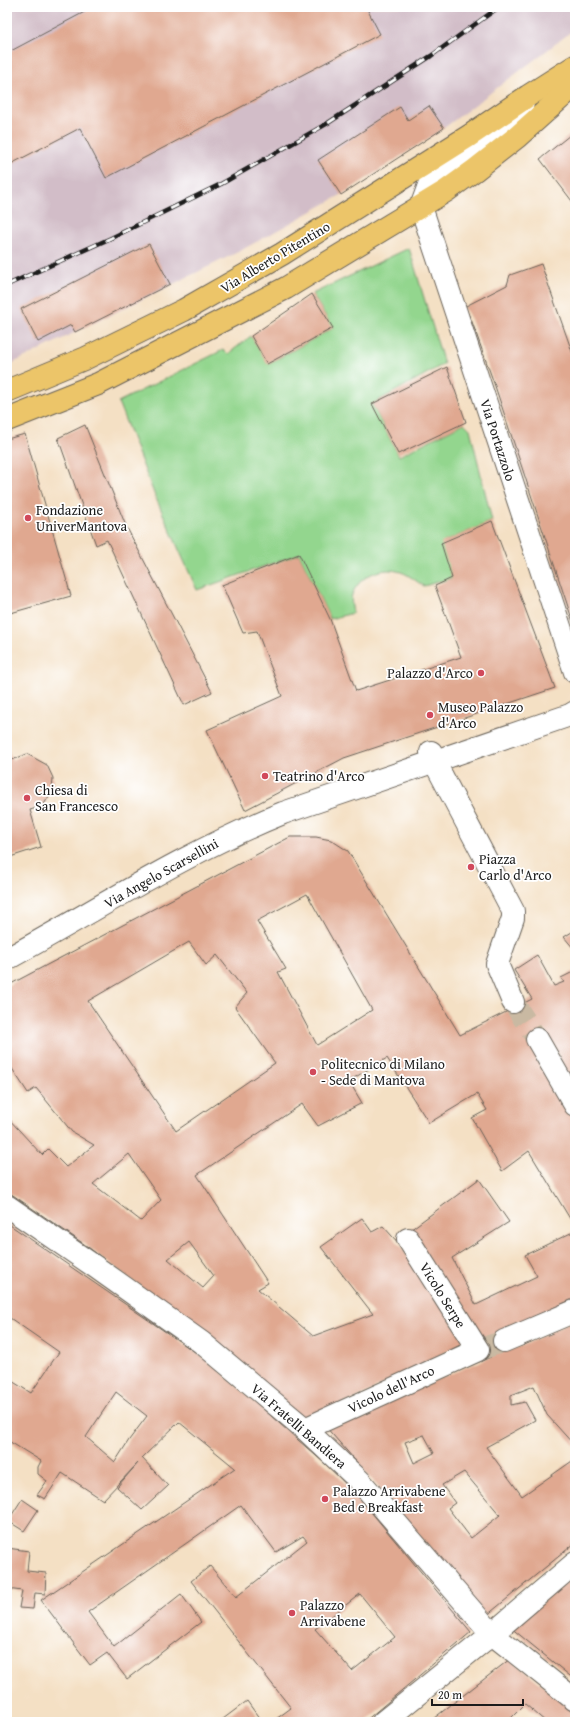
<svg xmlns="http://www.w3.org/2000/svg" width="582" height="1729" viewBox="0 0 582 1729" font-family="'Gentium Book Plus',serif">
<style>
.industrial{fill:#d2bdc8}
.green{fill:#93d68e;stroke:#587955}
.building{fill:#e0a890;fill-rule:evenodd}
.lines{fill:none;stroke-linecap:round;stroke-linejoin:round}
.minor-tunnel{stroke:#c9b9a2;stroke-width:22;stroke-dasharray:22 11;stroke-linecap:butt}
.minor-casing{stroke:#686157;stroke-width:24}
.major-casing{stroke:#686157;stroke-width:24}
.minor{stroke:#fff;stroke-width:22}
.major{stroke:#ecc569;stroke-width:22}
.rail-casing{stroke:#1c1c1c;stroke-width:4.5}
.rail{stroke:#fff;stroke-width:3;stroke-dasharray:9;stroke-linecap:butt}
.poi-dot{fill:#d1495b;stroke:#fff;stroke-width:1.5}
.labels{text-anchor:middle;stroke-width:3.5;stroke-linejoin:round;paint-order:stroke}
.street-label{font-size:14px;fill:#1c1c1c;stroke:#fff}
.poi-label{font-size:14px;fill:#1c1c1c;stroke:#fff;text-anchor:start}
</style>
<rect width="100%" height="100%" fill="#fff"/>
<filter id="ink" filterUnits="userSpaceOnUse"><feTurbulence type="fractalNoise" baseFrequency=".025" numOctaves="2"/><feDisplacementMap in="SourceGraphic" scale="8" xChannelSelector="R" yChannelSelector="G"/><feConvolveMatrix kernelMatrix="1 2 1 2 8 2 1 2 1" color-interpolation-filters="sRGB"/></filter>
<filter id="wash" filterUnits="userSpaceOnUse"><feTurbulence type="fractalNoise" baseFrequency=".012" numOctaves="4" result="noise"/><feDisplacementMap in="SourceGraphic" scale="16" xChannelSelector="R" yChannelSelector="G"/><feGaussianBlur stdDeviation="0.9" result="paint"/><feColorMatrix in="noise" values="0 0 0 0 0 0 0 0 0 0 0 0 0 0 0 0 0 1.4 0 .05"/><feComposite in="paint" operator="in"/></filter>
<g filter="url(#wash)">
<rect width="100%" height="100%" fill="#f4e0c4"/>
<polygon class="industrial" points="7,7 575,7 575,29 444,128 341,195 238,252 7,366"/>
<path class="green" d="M409,248L444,364L372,404L399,456L464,423L470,429L492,521L444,542L452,578L424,586C415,581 408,573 397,571C380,567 361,576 353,592C350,597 352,607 353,613L330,619L299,554L197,590L155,496L118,402L223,350L228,354L251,336L268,364L333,328L312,294Z"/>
<g id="blocks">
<g class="building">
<polygon points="94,7 366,7 380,34 106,178 80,128 7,166 7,53"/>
<polygon points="429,106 444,128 341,195 318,160 400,107 408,120"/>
<polygon points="575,131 575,205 540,159"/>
<polygon points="149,244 170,284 75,332 71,325 38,342 21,309"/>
<polygon points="541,264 575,360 575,628 495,386 471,319 464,307 507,285 510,275"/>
<polygon points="312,294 333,328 267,364 251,336"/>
<polygon points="447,367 466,422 398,454 372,404"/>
<polygon points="85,425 126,526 212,692 184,705 107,540 96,545 58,438"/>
<polygon points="25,434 71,596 7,614 7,439"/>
<polygon points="492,521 555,688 344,758 245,810 207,730 282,696 257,631 243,633 222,585 299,554 330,619 356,691 461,657 435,586 452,578 441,543"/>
<polygon points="7,748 12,760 27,754 47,765 53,778 52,791 43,806 30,810 41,847 7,858"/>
<path d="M290,837H316L331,840L348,851L460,1035L532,999L514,970L537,955L554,986L564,982L561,978L575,971V1089L545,1030L530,1038L549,1075L575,1120V1227L529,1151L502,1171L472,1118L487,1110L477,1094L429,1123L387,1058L349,1081L362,1103L318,1126L302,1104L197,1175L268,1283L258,1289L313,1336L373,1314L321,1247L362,1218L372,1232L383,1226L401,1246L466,1342L313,1420L301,1419L235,1359L84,1244L7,1191V1117L42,1155L48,1149L66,1167L94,1145L72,1132L36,1088L28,1093L11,1067L7,1070V986ZM307,894L372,1010L317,1045L278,972L286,969L257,921ZM189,942L206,965L217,955L247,993L235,1007L275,1063L176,1131L88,1001ZM129,1154L161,1200L141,1221L93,1184ZM189,1242L214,1276L203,1288L168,1259Z"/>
<polygon points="575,930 575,949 574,949 564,937"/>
<path d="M479,1179L509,1222L452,1258L476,1305L537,1276L525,1255L575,1231V1298L499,1332L505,1351L524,1345L575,1319V1446L547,1415L534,1386L511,1395V1405L525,1402L535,1420L486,1447L522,1496L575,1459V1543L486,1616L375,1483L325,1426L491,1357L410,1230ZM424,1435L434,1453L414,1463L405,1442ZM464,1472L500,1515L471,1538L448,1508L455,1503L442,1485Z"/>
<path d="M7,1223L208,1361L225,1375L333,1471L361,1500L471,1632L364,1722H272L291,1708L191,1581L210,1566L236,1597L307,1541L303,1536L276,1552L241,1505L88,1612L114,1647L181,1594L201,1622L127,1679L107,1653L90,1665L41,1600L235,1468L179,1422L142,1458L168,1486L142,1510L117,1487L138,1463L103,1500L62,1473L45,1499L37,1495L47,1481L38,1474V1467L41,1461L7,1440V1378L31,1393L59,1352L7,1316ZM116,1392L147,1416L129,1440L115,1462L86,1437ZM360,1594L395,1637L352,1671L315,1629Z"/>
<polygon points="22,1499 38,1510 24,1531 8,1521"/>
<polygon points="7,1548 29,1551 27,1571 46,1573 45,1594 35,1593 33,1609 19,1608 22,1591 7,1589"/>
<polygon points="575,1576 575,1680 510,1627"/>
<polygon points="510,1659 575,1711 575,1722 546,1722 525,1704 507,1722 429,1722"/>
<polygon points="247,1701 262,1722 219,1722"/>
</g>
</g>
</g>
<g filter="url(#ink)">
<use href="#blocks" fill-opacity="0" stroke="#686157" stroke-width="1"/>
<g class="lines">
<g class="minor-tunnel">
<polyline points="513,1002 537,1039"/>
<polyline points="478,1350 504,1341"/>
</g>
<g class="minor-casing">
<g id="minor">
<polyline points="523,103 512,117 497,132 441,172 429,185 421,207 575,672"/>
<polyline points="431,752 434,761 513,911 513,918 497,964 513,1002"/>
<path d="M7,959C98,909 186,852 283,813L570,715L575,712"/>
<polyline points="537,1039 575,1105"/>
<polyline points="7,1206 97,1268 201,1342 305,1429 360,1481 492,1634 575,1700"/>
<polyline points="504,1341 575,1311"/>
<polyline points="305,1429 478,1350 408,1239"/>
<polyline points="383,1722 492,1634 575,1563"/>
</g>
</g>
<g class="major-casing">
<g id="major">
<polyline points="7,391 86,358 184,310 282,254 469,136 528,96 575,66"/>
<polyline points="7,420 98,384 286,288 446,191 475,170 517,137 575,85"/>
</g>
</g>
<use href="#minor" class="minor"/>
<use href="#major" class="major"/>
<g class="rail-casing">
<polyline id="rail" points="7,285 111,238 221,184 328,123 431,56 499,7"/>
</g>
<use href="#rail" class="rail"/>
</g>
</g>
<g class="poi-dot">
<circle cx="28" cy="518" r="4"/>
<circle cx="481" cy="673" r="4"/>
<circle cx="430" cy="715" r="4"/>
<circle cx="265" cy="776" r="4"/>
<circle cx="27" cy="798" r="4"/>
<circle cx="471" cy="867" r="4"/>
<circle cx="313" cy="1072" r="4"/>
<circle cx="325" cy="1499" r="4"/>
<circle cx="292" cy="1613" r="4"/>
</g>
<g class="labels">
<g class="street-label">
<text transform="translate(275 257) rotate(-31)" y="5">Via Alberto Pitentino</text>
<text transform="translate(498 440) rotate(72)" y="5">Via Portazzolo</text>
<text transform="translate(161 873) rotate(-29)" y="5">Via Angelo Scarsellini</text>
<text transform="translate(443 1295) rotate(58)" y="5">Vicolo Serpe</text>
<text transform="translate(391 1389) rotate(-25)" y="5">Vicolo dell'Arco</text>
<text transform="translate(299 1426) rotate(41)" y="5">Via Fratelli Bandiera</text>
</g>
<g class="poi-label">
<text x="36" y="515">Fondazione<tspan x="36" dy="16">UniverMantova</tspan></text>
<text x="473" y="678" text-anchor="end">Palazzo d'Arco</text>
<text x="438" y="712">Museo Palazzo<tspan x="438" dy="16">d'Arco</tspan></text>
<text x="273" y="781">Teatrino d'Arco</text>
<text x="35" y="795">Chiesa di<tspan x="35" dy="16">San Francesco</tspan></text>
<text x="479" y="864">Piazza<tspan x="479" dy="16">Carlo d'Arco</tspan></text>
<text x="321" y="1069">Politecnico di Milano<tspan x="321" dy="16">- Sede di Mantova</tspan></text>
<text x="333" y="1496">Palazzo Arrivabene<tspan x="333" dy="16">Bed e Breakfast</tspan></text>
<text x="300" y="1610">Palazzo<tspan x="300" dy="16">Arrivabene</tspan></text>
</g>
</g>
<rect width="582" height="1729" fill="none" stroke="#fff" stroke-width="24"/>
<path d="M432 1699v6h91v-6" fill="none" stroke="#1c1c1c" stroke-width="2"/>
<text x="438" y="1699" font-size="12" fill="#1c1c1c" stroke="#ffffff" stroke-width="3" paint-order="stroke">20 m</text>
</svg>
